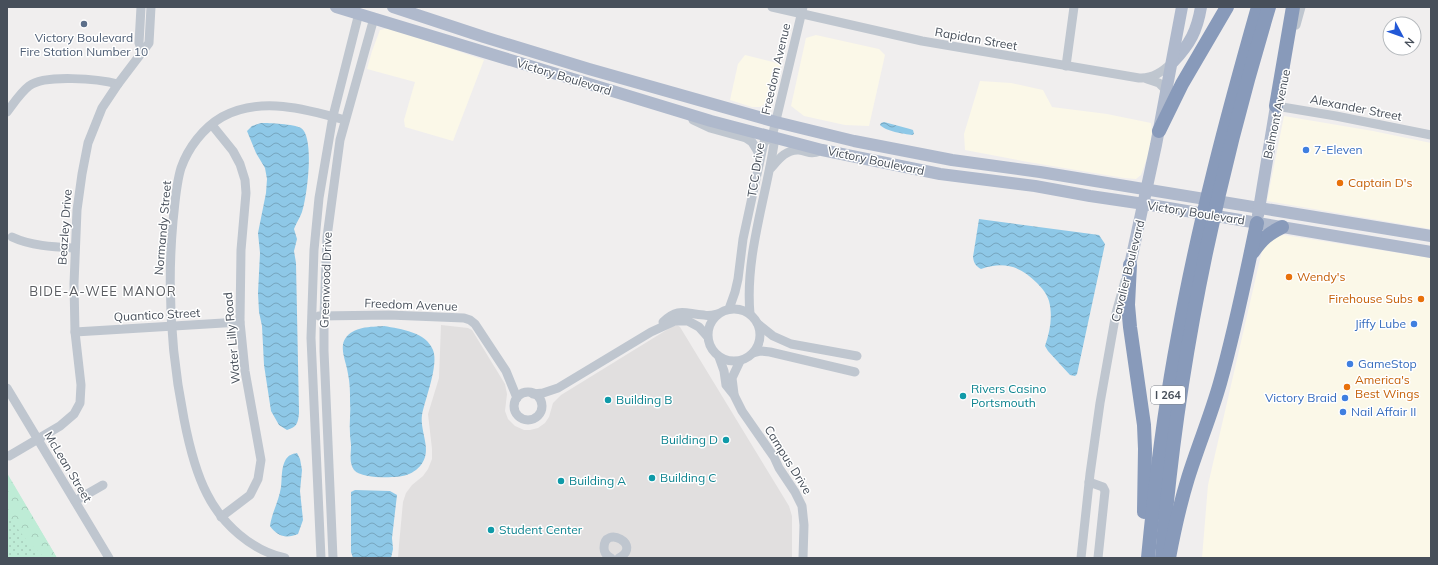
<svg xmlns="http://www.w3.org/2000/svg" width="1438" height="565" viewBox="0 0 1438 565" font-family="Mulish,sans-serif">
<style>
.commercial{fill:#fbf8e8}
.education{fill:#e1dfdf}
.grass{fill:url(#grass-dots)}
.forest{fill:url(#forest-crowns)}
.water{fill:url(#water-waves)}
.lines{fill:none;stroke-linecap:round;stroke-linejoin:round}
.minor{stroke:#bfc6cf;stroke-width:9}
.major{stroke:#afb9cc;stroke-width:12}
.highway{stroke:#889aba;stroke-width:14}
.service-dot{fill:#5c6f8a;stroke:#fff;stroke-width:1.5}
.shop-dot{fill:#3f7fe0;stroke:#fff;stroke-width:1.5}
.food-dot{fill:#e8710a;stroke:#fff;stroke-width:1.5}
.culture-dot{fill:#0f9aa8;stroke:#fff;stroke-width:1.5}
.labels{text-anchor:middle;stroke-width:3;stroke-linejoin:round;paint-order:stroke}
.shield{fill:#fff;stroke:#7e848c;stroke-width:1}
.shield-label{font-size:11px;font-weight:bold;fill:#474f5a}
.service-label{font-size:12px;fill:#4e5e75;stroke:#fff}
.street-label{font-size:12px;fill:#474f5a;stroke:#fff}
.shop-label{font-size:12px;fill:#366cbe;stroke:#fff;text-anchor:start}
.food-label{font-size:12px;fill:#c56008;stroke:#fff;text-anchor:start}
.culture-label{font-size:12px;fill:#0d838f;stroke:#fff;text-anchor:start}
.neighbourhood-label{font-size:13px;letter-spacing:1px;fill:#5b5d62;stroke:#fff}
</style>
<defs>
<pattern id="grass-dots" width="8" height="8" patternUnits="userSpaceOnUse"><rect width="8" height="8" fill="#beecd6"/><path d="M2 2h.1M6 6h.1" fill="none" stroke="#a5ccba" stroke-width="1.8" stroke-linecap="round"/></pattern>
<pattern id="forest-crowns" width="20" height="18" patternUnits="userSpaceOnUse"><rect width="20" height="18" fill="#beecd6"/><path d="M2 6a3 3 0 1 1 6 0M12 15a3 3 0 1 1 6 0" fill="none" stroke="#a5ccba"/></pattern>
<pattern id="water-waves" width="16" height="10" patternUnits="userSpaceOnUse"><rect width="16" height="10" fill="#8ec8e7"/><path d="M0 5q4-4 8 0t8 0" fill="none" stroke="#76a5be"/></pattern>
</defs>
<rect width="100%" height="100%" fill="#f0eeee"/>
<g class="commercial">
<polygon points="389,28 484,60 453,141 405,127 404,120 415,82 367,69 372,51 380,30"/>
<polygon points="816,35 879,49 885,55 869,126 845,125 804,116 791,106 806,38"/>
<polygon points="745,55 781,64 774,98 760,107 752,107 730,100 738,64"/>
<polygon points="980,81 1011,83 1043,90 1052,107 1107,114 1151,123 1152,134 1148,155 1141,175 1136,179 1124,178 1028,162 965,150 964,134"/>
<polygon points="1284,116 1373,131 1431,143 1431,229 1267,201"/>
<polygon points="1284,235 1431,258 1431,558 1202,558 1208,485 1264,242 1271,237"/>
</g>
<polygon class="education" points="441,325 468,328 472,330 505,384 507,394 505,411 508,419 515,426 524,430 530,430 538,428 545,423 549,417 553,403 561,395 673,326 677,325 680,327 789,506 792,516 792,558 398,558 399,545 403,502 406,493 412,485 423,476 428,469 432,459 432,449 428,414 439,378"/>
<polygon class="grass" points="7,474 57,558 7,558"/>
<polygon class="forest" points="7,473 57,558 45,558 28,542 7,515"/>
<g class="water">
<path d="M884,122L910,129L913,130L914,134L912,135C904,134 885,131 880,125L881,123Z"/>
<path d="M261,123C269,123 294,124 301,128C315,137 307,197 302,212C300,218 296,223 294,229L297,239L294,251L296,263L299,413C298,423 297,427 287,430L279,425L271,411L264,365L262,326L259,312L258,293L260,253L258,233L266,193L267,179L265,168L256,153L247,131L252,126Z"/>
<path d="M979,219L1099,235L1105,244L1077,374L1075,376L1070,375L1048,351L1045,346C1050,331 1053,317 1049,301C1047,294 1042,288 1037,283C1020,266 1004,261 981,269C976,266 974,264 973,257Z"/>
<path d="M384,326C401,329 426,332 433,350C439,365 425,399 422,415C420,429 429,445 425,457C420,472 406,477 392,477C382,478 360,477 354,470C349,463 351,454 351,446C351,442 350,438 350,434C349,423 351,412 350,401C350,392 350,383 348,374C347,364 339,348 345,339C353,326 371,327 384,326Z"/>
<path d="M297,453L300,459L302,470L300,491L303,520L298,534C286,539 277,536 270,526C272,512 279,501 281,487C282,478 281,467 286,459C289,455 292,454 297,453Z"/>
<polygon points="355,490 390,491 397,495 392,538 393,549 391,558 353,558 351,552 351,492"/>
</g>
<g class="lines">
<g class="minor">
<polyline points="141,7 139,43 142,51"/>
<path d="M772,7L922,41L1139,78C1153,79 1163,71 1173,62"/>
<polyline points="1296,25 1301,7"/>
<polyline points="1066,66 1074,7"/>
<polyline points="1147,79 1159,83 1167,91"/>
<polyline points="1277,101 1276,106 1336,116 1431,135"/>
<path d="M7,112C14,103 20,93 29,86C45,74 99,79 118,84"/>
<polyline points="693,120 710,128 746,138 752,142 757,150 760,158"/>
<polyline points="212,125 233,151 240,164 245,180 246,193 241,250 240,322 245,371 261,460 258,479 250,495 221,517"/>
<path d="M771,168C778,160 786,149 799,150C808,151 810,155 820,151"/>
<path d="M12,237C31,246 54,247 74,248"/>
<circle cx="734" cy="335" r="26"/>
<polyline points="729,309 735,292 738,279 743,239 764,142 772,137"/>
<path d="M750,314C745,259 764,204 773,150L774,144L772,137L803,7"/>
<polyline points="319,316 389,315 464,318 470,320 475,324 506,371 517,398"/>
<path d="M663,322C679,307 685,314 704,315C708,316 713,315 717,314"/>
<polyline points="758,324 773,336 791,344 857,356"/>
<polyline points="75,332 240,322"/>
<polyline points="753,353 761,351 770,352 855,372"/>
<polyline points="719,357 724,371 726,385 734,395 742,411 774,457 779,468 795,492 802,506 804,525 803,558"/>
<polyline points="7,388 109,558"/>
<circle cx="528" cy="406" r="14"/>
<polyline points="533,394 543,393 558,388 651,332 675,321 688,321 699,327 707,336"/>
<polyline points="734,394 732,378 740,361"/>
<polyline points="9,456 60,426 74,414 80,403 81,385 75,332 74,284 77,210 82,174 88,143 102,108 118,84 149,43 151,7"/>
<polyline points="1089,482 1103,487 1105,491 1098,558"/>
<polyline points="75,501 103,485"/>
<path d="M285,558C252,551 222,524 207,494C195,471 189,445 184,419C171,354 167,287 173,221C175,204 176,184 181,168C188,148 203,128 222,117C260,96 306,109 345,120"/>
<polyline points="321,558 311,338 314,250 319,198 333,116 359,13"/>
<polyline points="333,558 324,351 324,316 327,237 340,140 374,18"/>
<path d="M611,558C607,556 604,553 604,548C604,524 643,545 619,558"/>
<polyline points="1081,558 1090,474 1100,403 1116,313 1125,281"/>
</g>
<g class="major">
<polyline points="336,7 711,121 822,150 940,174 1035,186 1090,196 1151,205 1431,252"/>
<polyline points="393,7 484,37 589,69 776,122 854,141 952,160 1040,172 1431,236"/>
<path d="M1173,62C1190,44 1197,31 1201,7"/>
<polyline points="1258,215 1276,106"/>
<polyline points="1130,265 1156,145 1182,7"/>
</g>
<g class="highway">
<polyline points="1276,106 1293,7"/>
<polyline points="1159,131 1182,84 1227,7"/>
<path d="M1253,252C1262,239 1268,234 1282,227"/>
<polyline points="1130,265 1128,305 1130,327 1144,425 1145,449 1144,512"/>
<path d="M1148,558C1155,484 1164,410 1178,336C1198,225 1227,116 1258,7"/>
<path d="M1162,558C1176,371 1215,186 1269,7"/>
<path d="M1169,558C1174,531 1180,504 1188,478C1198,446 1211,415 1220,383C1235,330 1246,276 1257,223"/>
</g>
</g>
<circle class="service-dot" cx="84" cy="24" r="4"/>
<g class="shop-dot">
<circle cx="1306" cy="150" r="4"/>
<circle cx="1414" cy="324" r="4"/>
<circle cx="1350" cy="364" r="4"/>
<circle cx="1345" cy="398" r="4"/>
<circle cx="1343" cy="412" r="4"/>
</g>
<g class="food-dot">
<circle cx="1340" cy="183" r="4"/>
<circle cx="1289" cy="277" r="4"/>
<circle cx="1421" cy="299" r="4"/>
<circle cx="1347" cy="387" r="4"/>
</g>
<g class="culture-dot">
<circle cx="963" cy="396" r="4"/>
<circle cx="608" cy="400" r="4"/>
<circle cx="726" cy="440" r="4"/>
<circle cx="652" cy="478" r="4"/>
<circle cx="561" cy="481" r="4"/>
<circle cx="491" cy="530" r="4"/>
</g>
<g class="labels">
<rect class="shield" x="1151" y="386" width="34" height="18" rx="3"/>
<g class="shield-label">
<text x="1168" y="399">I 264</text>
</g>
<g class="service-label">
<text x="84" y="42">Victory Boulevard<tspan x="84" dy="14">Fire Station Number 10</tspan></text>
</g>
<g class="street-label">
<text transform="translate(976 39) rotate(10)" y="4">Rapidan Street</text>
<text transform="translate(776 69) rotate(-77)" y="4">Freedom Avenue</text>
<text transform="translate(564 77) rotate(17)" y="4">Victory Boulevard</text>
<text transform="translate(1356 108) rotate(11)" y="4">Alexander Street</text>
<text transform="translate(1277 114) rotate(-78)" y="4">Belmont Avenue</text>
<text transform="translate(876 161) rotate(12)" y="4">Victory Boulevard</text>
<text transform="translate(756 170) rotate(-81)" y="4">TCC Drive</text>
<text transform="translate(1196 213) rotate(9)" y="4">Victory Boulevard</text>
<text transform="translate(65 227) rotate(-86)" y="4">Beazley Drive</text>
<text transform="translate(163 228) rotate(-85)" y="4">Normandy Street</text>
<text transform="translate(1128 271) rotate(-76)" y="4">Cavalier Boulevard</text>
<text transform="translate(326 280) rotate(-88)" y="4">Greenwood Drive</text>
<text transform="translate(411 305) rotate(2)" y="4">Freedom Avenue</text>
<text transform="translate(157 315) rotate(-3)" y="4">Quantico Street</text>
<text transform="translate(232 338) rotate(-95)" y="4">Water Lilly Road</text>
<text transform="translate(788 460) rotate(58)" y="4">Campus Drive</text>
<text transform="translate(68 467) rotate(59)" y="4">McLean Street</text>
</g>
<g class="shop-label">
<text x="1314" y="154">7-Eleven</text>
<text x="1406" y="328" text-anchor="end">Jiffy Lube</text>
<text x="1358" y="368">GameStop</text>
<text x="1337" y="402" text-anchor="end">Victory Braid</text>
<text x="1351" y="416">Nail Affair II</text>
</g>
<g class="food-label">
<text x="1348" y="187">Captain D's</text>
<text x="1297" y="281">Wendy's</text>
<text x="1413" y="303" text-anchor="end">Firehouse Subs</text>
<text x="1355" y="384">America's<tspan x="1355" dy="14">Best Wings</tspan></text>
</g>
<g class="culture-label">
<text x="971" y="393">Rivers Casino<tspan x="971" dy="14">Portsmouth</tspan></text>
<text x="616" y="404">Building B</text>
<text x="718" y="444" text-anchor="end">Building D</text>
<text x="660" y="482">Building C</text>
<text x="569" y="485">Building A</text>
<text x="499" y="534">Student Center</text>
</g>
<g class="neighbourhood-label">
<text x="103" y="296">BIDE-A-WEE MANOR</text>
</g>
</g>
<rect width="1438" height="565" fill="none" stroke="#474f5a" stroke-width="16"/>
<g transform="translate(1402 36) rotate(131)"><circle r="19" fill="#ffffff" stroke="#b5b9bd"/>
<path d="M0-3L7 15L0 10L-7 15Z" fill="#2258d6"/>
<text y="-6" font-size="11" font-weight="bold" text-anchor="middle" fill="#474f5a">N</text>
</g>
</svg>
